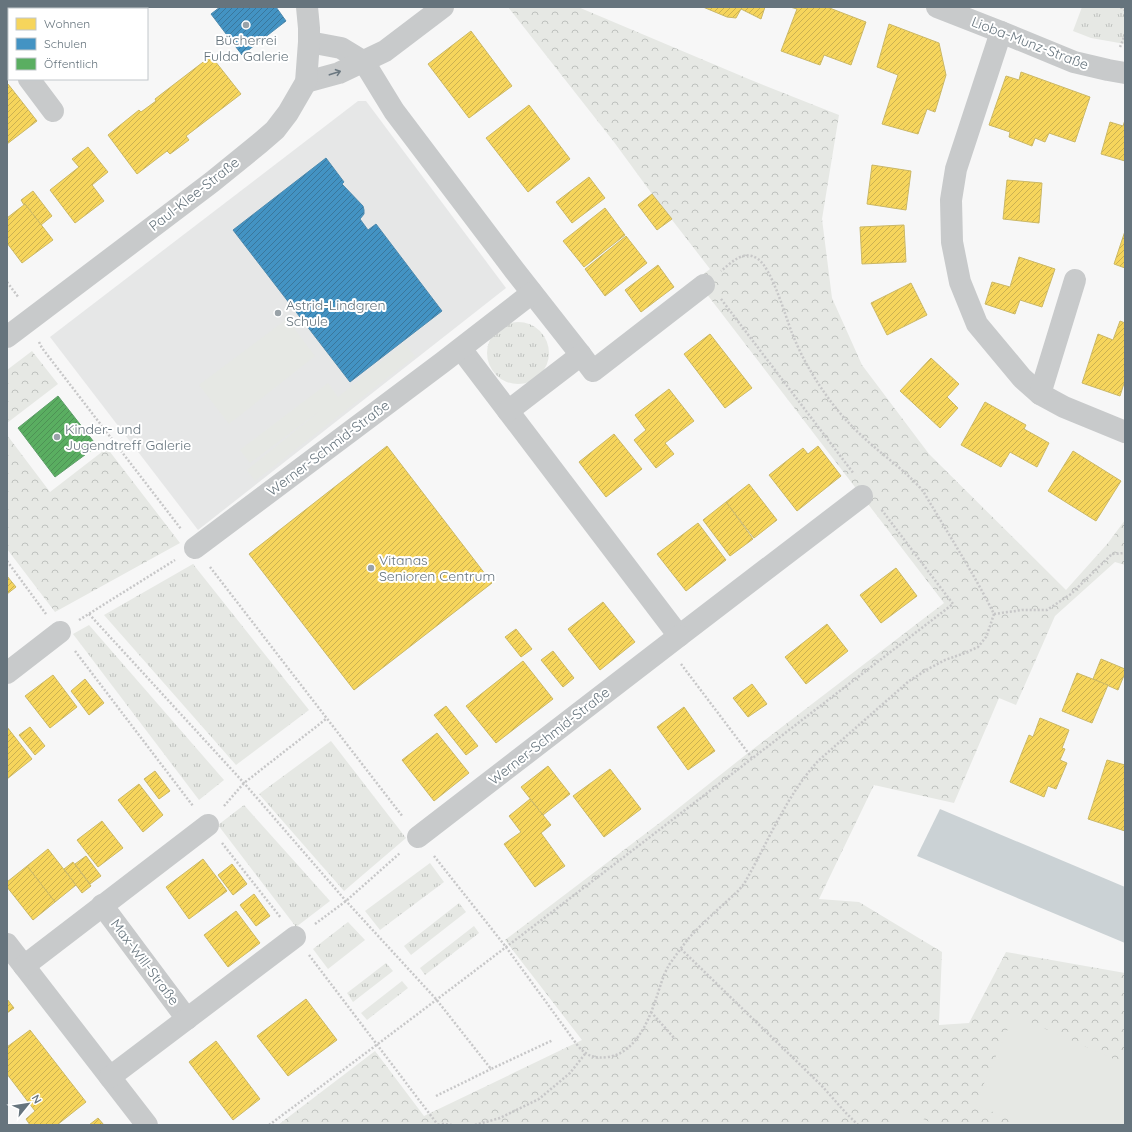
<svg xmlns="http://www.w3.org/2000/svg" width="1132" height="1132" viewBox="0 0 1132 1132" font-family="Quicksand,sans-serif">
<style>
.built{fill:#e6e7e7}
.grass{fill:url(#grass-tufts)}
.forest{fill:url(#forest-crowns)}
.garden{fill:#e6e8e4}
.water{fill:#cbd2d5}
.homes{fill:url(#homes-hatch);stroke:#cbb866}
.schools{fill:url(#schools-hatch);stroke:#4e8aae}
.public{fill:url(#public-hatch);stroke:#5e9d69}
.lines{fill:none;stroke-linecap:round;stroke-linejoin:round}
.path{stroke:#c7c7c8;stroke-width:2.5;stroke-dasharray:2 2;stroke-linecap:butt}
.minor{stroke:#c8cacb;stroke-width:22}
.oneway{stroke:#6b7881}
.poi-dot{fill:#99a2a8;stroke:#fff;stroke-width:1.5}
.labels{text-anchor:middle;stroke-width:4;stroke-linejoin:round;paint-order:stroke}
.poi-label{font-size:14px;fill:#66747d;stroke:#fff;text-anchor:start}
.street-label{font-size:14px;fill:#66747d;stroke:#fff}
</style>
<defs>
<pattern id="grass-tufts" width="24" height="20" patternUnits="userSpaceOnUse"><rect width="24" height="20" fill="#e6e8e4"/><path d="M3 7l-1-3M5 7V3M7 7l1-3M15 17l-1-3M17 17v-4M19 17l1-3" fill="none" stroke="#bec1be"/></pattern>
<pattern id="forest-crowns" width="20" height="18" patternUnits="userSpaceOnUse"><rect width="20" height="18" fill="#e6e8e4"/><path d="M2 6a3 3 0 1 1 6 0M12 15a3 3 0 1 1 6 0" fill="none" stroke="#bec1be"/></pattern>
<pattern id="homes-hatch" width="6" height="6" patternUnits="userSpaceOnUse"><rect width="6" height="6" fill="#f6d55c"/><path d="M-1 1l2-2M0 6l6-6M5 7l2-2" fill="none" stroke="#cbb151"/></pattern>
<pattern id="schools-hatch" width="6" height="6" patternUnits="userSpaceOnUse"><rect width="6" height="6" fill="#4393c3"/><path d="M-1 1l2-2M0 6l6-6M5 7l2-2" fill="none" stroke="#3a779c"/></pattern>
<pattern id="public-hatch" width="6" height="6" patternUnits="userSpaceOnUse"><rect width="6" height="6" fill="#5aae61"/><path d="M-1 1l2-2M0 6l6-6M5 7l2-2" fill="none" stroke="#4e9255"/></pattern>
</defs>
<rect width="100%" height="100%" fill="#f7f7f7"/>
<polygon class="built" points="358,101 366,101 506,288 198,530 50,337"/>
<g class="grass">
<polygon points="1082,7 1125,7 1125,44 1091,38 1073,31"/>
<circle cx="518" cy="353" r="31"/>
<polygon points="193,564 309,710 236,765 104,615"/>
<polygon points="89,625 224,780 199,800 73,634"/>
<polygon points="331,741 406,838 344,891 259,794"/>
<polygon points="244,805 330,901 296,927 218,825"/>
<polygon points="430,863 444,882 380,930 365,911"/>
<polygon points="459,903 466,912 411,955 404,946"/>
<polygon points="348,922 365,940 328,969 313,949"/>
<polygon points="474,926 479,933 425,975 420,968"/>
<polygon points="386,963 393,971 353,1002 347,993"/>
<polygon points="402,981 408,988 367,1020 361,1013"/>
</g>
<g class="forest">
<polygon points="508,7 578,7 751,80 839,115 822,219 832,298 862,365 929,454 1066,590 1108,543 1125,520 1125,565 1115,562 1055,616 1016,705 999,698 954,803 874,785 819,899 859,902 942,952 939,1025 969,1023 1006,952 1125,973 1125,1125 278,1125 375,1051 424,1116 582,1040 505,940 666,818 748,753 944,603 696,280 710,269 652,194 614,142"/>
<polygon points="32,351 58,384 7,423 7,370"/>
<polygon points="7,435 50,492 107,448 180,543 55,612 7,549"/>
</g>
<g class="garden">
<polygon points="287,319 315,356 229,424 199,385"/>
<polygon points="404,343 415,356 255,481 247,470 321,410 250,463 240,450 328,383 338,397"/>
<polygon points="1014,1015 1125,1064 1125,1125 1022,1125 975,1104"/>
<polygon points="904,1109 933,1124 932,1125 896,1125"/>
</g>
<polygon class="water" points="940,809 1125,887 1125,943 917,856"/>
<g class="homes">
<polygon points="12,7 50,7 52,9 10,9"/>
<polygon points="703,7 765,7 761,19 741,9 736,18 727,17"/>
<polygon points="790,7 827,7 866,22 851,65 824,55 820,65 781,51 797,9"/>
<polygon points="889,24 939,43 946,75 935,112 927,109 918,134 882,124 898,75 877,67"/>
<polygon points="471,31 512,86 469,118 428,64"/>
<polygon points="211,56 241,94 186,136 189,140 170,154 167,151 137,174 108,135 139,110 141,112 156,101 155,99"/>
<polygon points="1021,72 1090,97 1075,142 1049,133 1045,142 1035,138 1032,146 1009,137 1010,132 989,125 1006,76 1019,80"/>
<polygon points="7,84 8,84 37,121 7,144"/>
<polygon points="529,105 570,159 528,192 486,138"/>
<polygon points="1125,120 1125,161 1101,154 1110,122 1123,126"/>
<polygon points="88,147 108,172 92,185 104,201 75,223 50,190 79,167 72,159"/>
<polygon points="872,165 911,171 906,210 867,204"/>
<polygon points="589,177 605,198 572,223 556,202"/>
<polygon points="1007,180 1042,183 1039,223 1003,219"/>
<polygon points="33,191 52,216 41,225 25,204 24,205 21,200"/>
<polygon points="652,194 672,219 657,230 638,205"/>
<polygon points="25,204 53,240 22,263 7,243 7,218"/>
<polygon points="605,208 625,235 584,267 563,241"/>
<polygon points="904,225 906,262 862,264 860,227"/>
<polygon points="1125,231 1125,268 1114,264"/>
<polygon points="626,236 647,263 605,296 585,269"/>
<polygon points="1019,257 1055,269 1042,307 1020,300 1015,314 985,304 992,282 1010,287"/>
<polygon points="658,265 674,287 641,312 625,290"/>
<polygon points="911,283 927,315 887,335 871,303"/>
<polygon points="1120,321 1125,323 1125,380 1120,396 1082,383 1098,334 1113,340"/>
<polygon points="710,334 752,388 725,408 684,354"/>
<polygon points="931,358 959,384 947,397 958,408 940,428 900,391"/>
<polygon points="669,389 694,421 665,443 674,454 656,468 634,440 646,430 635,415"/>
<polygon points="985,402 1026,425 1024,429 1049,443 1037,467 1010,452 1001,467 961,445"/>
<polygon points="614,434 642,469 606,497 579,462"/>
<polygon points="387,446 492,583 354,690 249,554"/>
<polygon points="818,446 841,476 797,511 769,475 803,448 808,454"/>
<polygon points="1073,451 1121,481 1096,521 1048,491"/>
<polygon points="749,484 777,520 754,538 726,502"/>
<polygon points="726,502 753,539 730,556 703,520"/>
<polygon points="698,523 726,560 686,591 657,554"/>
<polygon points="896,568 917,596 881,623 860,595"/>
<polygon points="7,576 16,587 7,594"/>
<polygon points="603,602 635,642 600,670 568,629"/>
<polygon points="827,624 848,651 806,684 785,657"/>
<polygon points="516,629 532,649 521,657 505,637"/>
<polygon points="553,651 574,678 563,687 541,660"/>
<polygon points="1101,659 1125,669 1125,673 1118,690 1093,679"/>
<polygon points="523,661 553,699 496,743 466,706"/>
<polygon points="1077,673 1108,685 1092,723 1062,711"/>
<polygon points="53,675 77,707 50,728 25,696"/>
<polygon points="85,679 104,703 89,715 71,691"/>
<polygon points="752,684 767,704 748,717 733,698"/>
<polygon points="446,706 478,746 466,755 434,715"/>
<polygon points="684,707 715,751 688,770 657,727"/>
<polygon points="1040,718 1069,730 1062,748 1065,749 1060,760 1067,763 1056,789 1048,786 1044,797 1010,782 1029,735 1033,737"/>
<polygon points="7,727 32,759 7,779"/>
<polygon points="30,727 45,746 35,755 19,735"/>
<polygon points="437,733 469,773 434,801 402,760"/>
<polygon points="1107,760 1125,765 1125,831 1088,819"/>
<polygon points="548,766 570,794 543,815 521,787"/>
<polygon points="610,769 641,809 604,837 573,796"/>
<polygon points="155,771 170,791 159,799 144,779"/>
<polygon points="139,784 163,815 143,832 118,800"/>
<polygon points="530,799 551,825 541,833 565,866 535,887 504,844 521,832 509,816"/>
<polygon points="102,821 123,848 98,867 77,840"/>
<polygon points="48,849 76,885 55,902 27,866"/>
<polygon points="86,856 101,876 90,884 75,864"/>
<polygon points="203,859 227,891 189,919 166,887"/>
<polygon points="73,862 91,886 82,893 64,869"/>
<polygon points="232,864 247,884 233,895 218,875"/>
<polygon points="27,866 55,902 33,920 7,887 7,882"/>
<polygon points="254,894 270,916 256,926 240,905"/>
<polygon points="236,911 260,943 228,967 204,935"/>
<polygon points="7,999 14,1008 7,1013"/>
<polygon points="306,999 337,1040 288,1076 257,1036"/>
<polygon points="30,1030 86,1102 57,1125 30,1125 26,1119 35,1111 7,1074 7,1047"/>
<polygon points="216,1041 260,1099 233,1120 189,1062"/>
<polygon points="98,1118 104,1125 89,1125"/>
</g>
<g class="schools">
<polygon points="220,7 276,7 286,21 242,55 211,14"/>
<polygon points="326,158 344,182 342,184 363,206 364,210 364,214 360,219 368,230 376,224 442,311 350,382 233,230"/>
</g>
<polygon class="public" points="58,396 97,446 55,477 18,428"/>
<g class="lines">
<g class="path">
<polyline points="1121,7 1122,9 1125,10"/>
<polyline points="1120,47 1125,35"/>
<polyline points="7,282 19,298"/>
<polyline points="721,299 854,474"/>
<polyline points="39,342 42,348 181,529"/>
<polyline points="7,561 46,614"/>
<polyline points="210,567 403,817"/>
<polyline points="89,614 244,783 346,901 436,999 491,1069 553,1040"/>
<polyline points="994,614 1022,610 1047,610 1071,594 1112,554 1125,553"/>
<polyline points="79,620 175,560"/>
<polyline points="75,651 193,806"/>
<polyline points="681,664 752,758"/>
<polyline points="224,806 244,783 326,719"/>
<polyline points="222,843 281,918"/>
<path d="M434,856L506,947L578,1046C587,1056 594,1059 608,1057C636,1053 649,1020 657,996C661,984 664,972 671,962C677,954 683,945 689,938C704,921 722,906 738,891L744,884C768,842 786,796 818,761L909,681L928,669L945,660L965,653L978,647L986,637L990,626L994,614C973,572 947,532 923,491C905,470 882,455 862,436C839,415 821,390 806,363C801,354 796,343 792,333C785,315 772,269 758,259C744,249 732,262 721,271"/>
<polyline points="315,924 346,901 400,853"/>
<polyline points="681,949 822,1086 846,1113 858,1125"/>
<polyline points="309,955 438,1125"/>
<polyline points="651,1012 675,1039"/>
<polyline points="436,1096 491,1069"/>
<path d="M269,1125C499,955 726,778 953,604L881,509"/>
<polyline points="438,1125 443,1124 453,1125"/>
<polyline points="475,1125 500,1118 539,1099 570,1073 585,1054"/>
</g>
<g class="minor">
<polyline points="937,7 1001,32 1074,62 1108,70 1125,73"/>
<polyline points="1001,32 956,169 951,200 952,242 960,282 977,324 1022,378 1040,394 1064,407 1125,432"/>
<polyline points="309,42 341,48 364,62 394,111 515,271 581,355"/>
<polyline points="7,50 9,52"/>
<polyline points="29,79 53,111"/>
<polyline points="306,82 339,73 385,51 443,7"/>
<polyline points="7,337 212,182 260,143 275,130 288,113 306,82 309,42 309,28 307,7"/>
<polyline points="461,349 679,636 862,496"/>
<polyline points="1040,394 1075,280"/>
<polyline points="508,411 581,355 593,371 704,285"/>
<polyline points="195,548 443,362 532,293"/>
<polyline points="7,673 60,632"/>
<polyline points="418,837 679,636"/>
<polyline points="102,905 187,1019"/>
<polyline points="7,944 147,1125"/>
<polyline points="24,966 208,825"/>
<polyline points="110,1077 295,937"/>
</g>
</g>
<defs><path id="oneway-shaft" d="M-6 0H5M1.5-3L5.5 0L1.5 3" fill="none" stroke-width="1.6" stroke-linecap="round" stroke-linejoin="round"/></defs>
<use class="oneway" href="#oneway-shaft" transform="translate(335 73) rotate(-18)"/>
<g class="poi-dot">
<circle cx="246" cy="25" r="4"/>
<circle cx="278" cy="313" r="4"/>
<circle cx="57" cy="437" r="4"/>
<circle cx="371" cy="568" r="4"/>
</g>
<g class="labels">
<g class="poi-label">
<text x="246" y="45" text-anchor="middle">Bücherrei<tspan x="246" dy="16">Fulda Galerie</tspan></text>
<text x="286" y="310">Astrid-Lindgren<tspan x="286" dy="16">Schule</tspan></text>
<text x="65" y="434">Kinder- und<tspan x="65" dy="16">Jugendtreff Galerie</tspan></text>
<text x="379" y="565">Vitanas<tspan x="379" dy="16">Senioren Centrum</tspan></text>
</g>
<g class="street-label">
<text transform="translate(1030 43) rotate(21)" y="5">Lioba-Munz-Straße</text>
<text transform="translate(194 194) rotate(-38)" y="5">Paul-Klee-Straße</text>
<text transform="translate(328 448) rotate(-37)" y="5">Werner-Schmid-Straße</text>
<text transform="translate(549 736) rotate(-38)" y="5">Werner-Schmid-Straße</text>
<text transform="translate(145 962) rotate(53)" y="5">Max-Will-Straße</text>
</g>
</g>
<rect width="1132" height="1132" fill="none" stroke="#66747d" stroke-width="16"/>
<rect x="8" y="8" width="140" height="72" fill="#ffffff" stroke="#c2c7cb"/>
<rect x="16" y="18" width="20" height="12" fill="#f6d55c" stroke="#c2c7cb"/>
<text x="44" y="28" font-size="12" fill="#66747d">Wohnen</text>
<rect x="16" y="38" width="20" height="12" fill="#4393c3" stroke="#c2c7cb"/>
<text x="44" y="48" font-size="12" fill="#66747d">Schulen</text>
<rect x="16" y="58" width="20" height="12" fill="#5aae61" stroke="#c2c7cb"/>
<text x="44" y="68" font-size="12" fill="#66747d">Öffentlich</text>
<g transform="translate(28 1104) rotate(60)" stroke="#ffffff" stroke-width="3" paint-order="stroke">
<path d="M0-3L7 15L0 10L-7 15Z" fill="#66747d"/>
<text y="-6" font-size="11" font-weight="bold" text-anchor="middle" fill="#66747d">N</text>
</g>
</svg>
